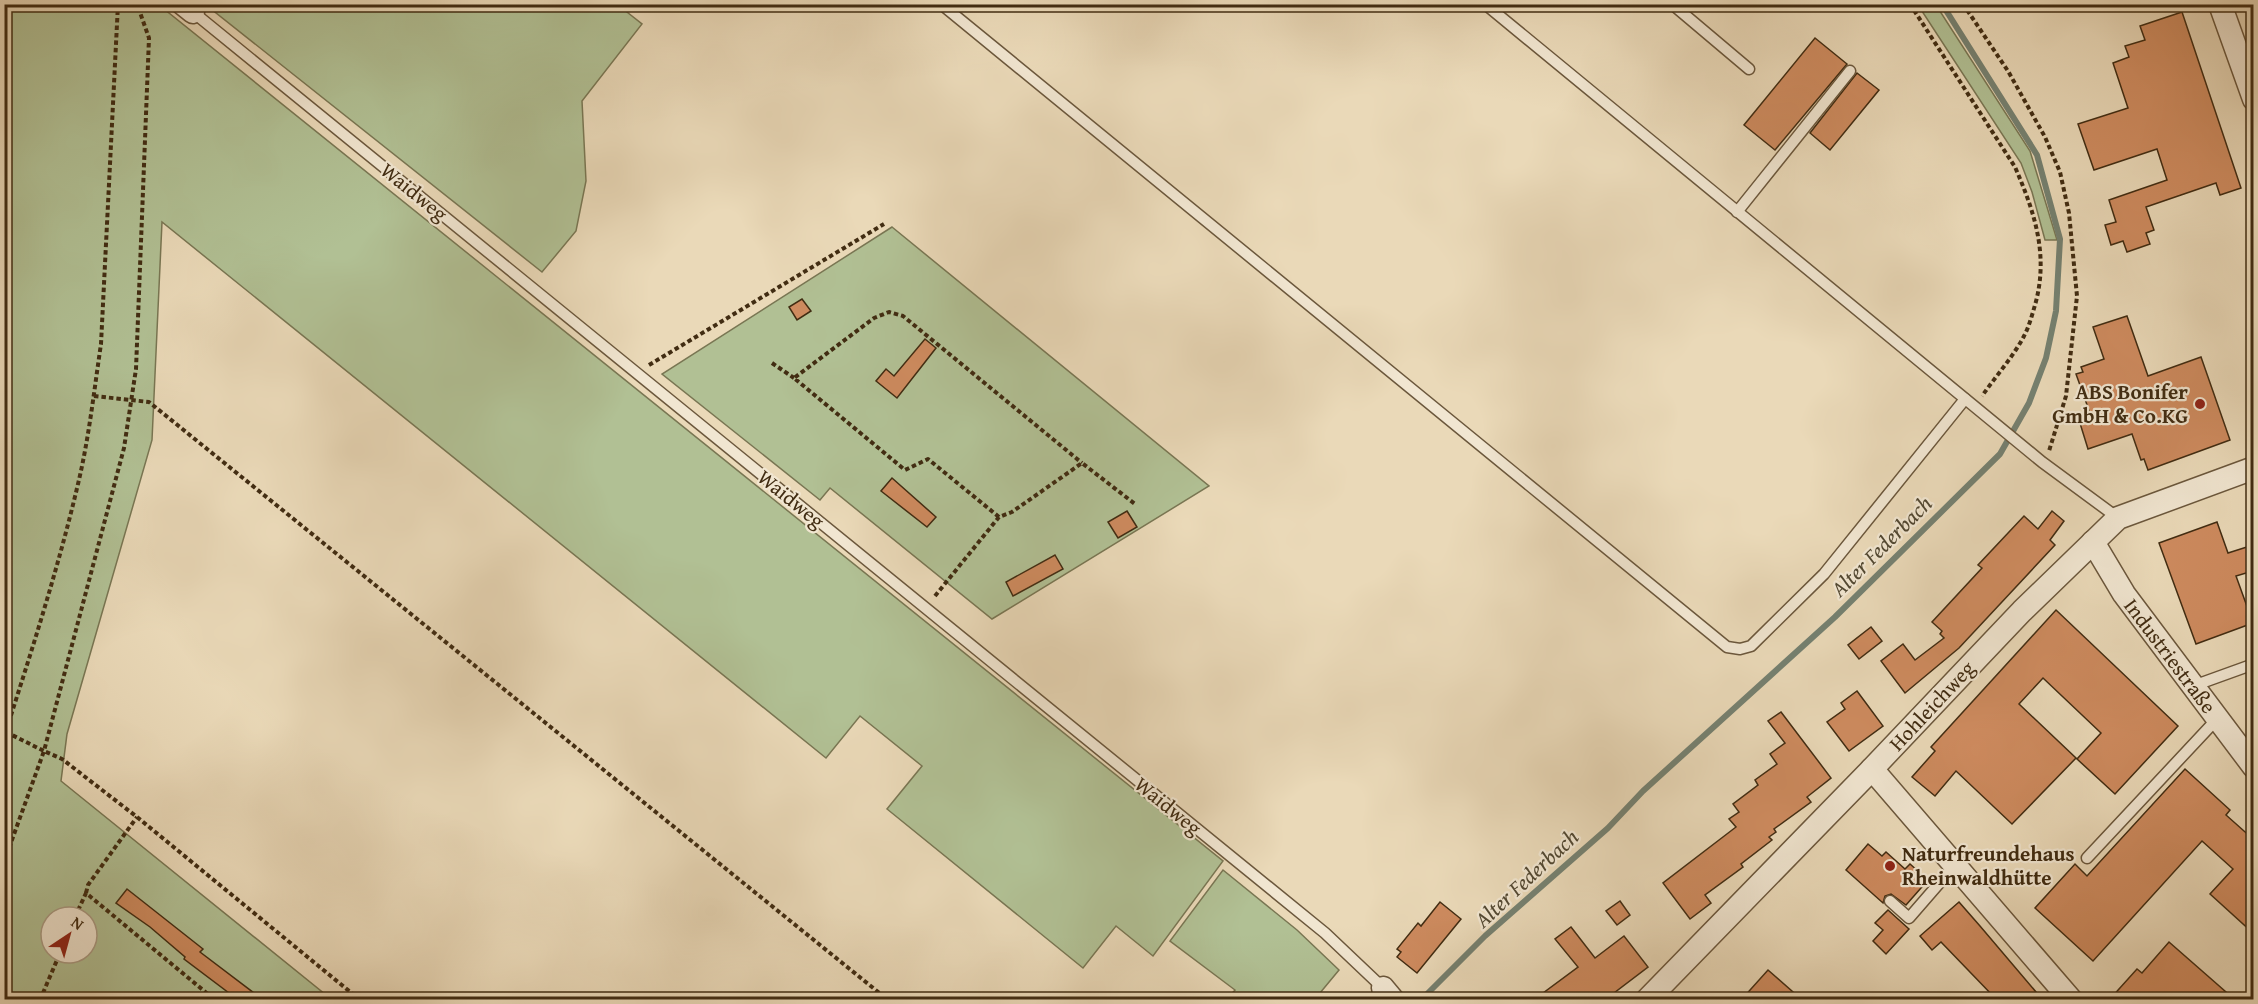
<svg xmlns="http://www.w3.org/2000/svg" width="2258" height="1004" viewBox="0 0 2258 1004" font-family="'Gentium Book Plus',serif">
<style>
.green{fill:#b1c094;stroke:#797653;stroke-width:1.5;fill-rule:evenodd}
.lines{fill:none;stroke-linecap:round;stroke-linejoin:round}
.stream{stroke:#758171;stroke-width:6}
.building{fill:#ce8b5f;stroke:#412c12;stroke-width:1.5}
.lane-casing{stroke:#6b573c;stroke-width:13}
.street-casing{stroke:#6b573c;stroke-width:25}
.path{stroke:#412c12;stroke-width:4;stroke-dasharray:4.5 3;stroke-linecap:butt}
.lane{stroke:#f1e6d1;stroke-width:10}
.street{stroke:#f1e6d1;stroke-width:22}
.poi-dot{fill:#8f2418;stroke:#f1e6d1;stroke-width:2}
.labels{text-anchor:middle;stroke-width:4.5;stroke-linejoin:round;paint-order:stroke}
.street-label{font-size:21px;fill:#412c12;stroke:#f1e6d1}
.poi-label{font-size:21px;font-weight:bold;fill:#412c12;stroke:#f1e6d1;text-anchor:end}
.water-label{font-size:22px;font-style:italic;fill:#524832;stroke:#f1e6d1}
</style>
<rect width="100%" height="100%" fill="#ead9b8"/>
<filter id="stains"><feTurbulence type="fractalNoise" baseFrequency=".00333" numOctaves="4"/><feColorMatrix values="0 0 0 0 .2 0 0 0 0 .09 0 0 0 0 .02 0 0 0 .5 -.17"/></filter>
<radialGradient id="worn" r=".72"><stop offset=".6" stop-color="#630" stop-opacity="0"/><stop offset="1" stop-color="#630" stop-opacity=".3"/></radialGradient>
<g class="green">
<path d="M4,5H159L1223,861L1153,956L1116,926L1083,968L887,809L922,766L860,716L826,758L162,222L152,440L67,734L61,781L331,999H5ZM51,917H87V953H51Z"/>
<polygon points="618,5 642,24 582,101 586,181 576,231 542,272 206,5"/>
<polygon points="1918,5 1936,5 2030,151 2057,240 2045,240 2032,192 2021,163"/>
<polygon points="892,227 1209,486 992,619 830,488 820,500 662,374"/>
<polygon points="1223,870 1297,930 1339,970 1315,999 1227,999 1235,990 1170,941"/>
</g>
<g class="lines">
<polyline class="stream" points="1425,996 1485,936 1608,828 1643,791 1835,617 2000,454 2029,403 2046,358 2056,311 2060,239 2037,155 1942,4"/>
</g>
<g class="building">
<polygon points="2182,12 2241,188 2220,195 2216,183 2146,207 2154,230 2146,233 2150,244 2127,252 2123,241 2111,245 2105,225 2116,222 2109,200 2167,180 2157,149 2094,170 2078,124 2128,108 2113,63 2129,57 2125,46 2145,40 2140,26"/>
<polygon points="1815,38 1847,64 1775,150 1744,125"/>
<polygon points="1857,73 1879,90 1830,150 1810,133"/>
<polygon points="802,299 811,311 797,320 789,307"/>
<polygon points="2127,316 2148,376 2201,357 2230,440 2148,470 2144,459 2141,460 2132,434 2088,449 2079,420 2091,416 2076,374 2083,372 2081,367 2104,359 2093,327"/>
<polygon points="925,339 936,348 897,398 876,381 886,369 894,376"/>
<polygon points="892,478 936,517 927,527 881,491"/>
<polygon points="1127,511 1137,527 1118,538 1108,522"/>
<polygon points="2052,511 2064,521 2050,540 2055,545 1959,648 1905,693 1881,661 1903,644 1915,660 1944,638 1940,634 1942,631 1932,622 1982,568 1978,565 2024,516 2038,529"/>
<polygon points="2217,522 2228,553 2253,545 2253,571 2236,576 2253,623 2196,644 2159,543"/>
<polygon points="1055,555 1063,569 1013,596 1006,582"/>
<polygon points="2056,610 2178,726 2115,794 2077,759 2101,733 2043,678 2019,704 2076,758 2012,824 1956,771 1935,796 1912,777 1935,751 1931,747"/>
<polygon points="1871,627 1882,641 1859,659 1848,645"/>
<polygon points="1857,691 1883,726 1849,751 1827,722 1845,709 1841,703"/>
<polygon points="1781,712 1831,778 1807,797 1811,802 1774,829 1776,832 1769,837 1772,840 1741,864 1743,867 1705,895 1711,903 1690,919 1663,883 1736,827 1729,819 1739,812 1733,804 1758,785 1755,780 1777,764 1770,754 1785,743 1768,721"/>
<polygon points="2185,769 2230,810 2226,815 2253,839 2253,933 2210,894 2233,869 2202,841 2093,961 2035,908 2075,864 2087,876"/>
<polygon points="1868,844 1882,856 1886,852 1905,869 1910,864 1928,880 1906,905 1891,894 1885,896 1883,903 1846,870"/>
<polygon points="127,889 203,949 200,952 262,999 237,999 184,959 185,957 150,927 116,903"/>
<polygon points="1620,901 1630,915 1617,925 1606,911"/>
<polygon points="1440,902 1461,919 1417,973 1397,957 1401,952 1397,949 1418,923 1421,926"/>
<polygon points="1959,902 1980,926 2042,999 1996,999 1941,942 1932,950 1920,936"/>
<polygon points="1888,910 1909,929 1886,954 1873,941 1883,930 1875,923"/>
<polygon points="1571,927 1595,958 1624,936 1648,967 1606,999 1535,999 1578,967 1555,939"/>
<polygon points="2169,942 2234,999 2110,999 2137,969 2142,973"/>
<polygon points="1768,970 1801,999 1742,999"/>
</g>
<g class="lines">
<g class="lane-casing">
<g id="lane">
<polyline points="941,4 1727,647 1740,649 1751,646 1824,574 1965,399"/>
<polyline points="1485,4 2042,462 2118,518"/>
<polyline points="1672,4 1749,69"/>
<polyline points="193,9 193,12 1325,933 1383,988 1374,1000"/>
<polyline points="1737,212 1850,71"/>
<polyline points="2193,686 2254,664"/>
<polyline points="2087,858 2217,719"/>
<polyline points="1890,901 1909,918 1955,865"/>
</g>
</g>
<g class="street-casing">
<g id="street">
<polyline points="183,4 193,12"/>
<polyline points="2220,4 2254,99"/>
<polyline points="2093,542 2124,594 2254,767"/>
<polyline points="1872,769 2071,1000"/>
<polyline points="1383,988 1393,1000"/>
<polyline points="1647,1000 1872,769 2022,611 2118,518 2254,468"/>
</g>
</g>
<g class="path">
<path d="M1910,4L2015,167C2035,213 2049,256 2035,305C2032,315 2029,327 2024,336C2013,357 1996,376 1982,396"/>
<polyline points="1963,4 2008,71 2045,137 2060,172 2069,213 2077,296 2066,396 2049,451"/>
<polyline points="772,363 794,378"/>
<polyline points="649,365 884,224"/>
<polyline points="94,396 149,402 888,1000"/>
<polyline points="999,517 928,459 905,470 794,378 874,318 889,312 903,316 1082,463"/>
<polyline points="935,596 999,517 1012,512 1082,463 1135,504"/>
<polyline points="6,732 44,751 124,448 136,369 149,38 137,4"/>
<path d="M4,737C31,653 58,569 78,484C89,438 94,391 101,344L118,4"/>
<polyline points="4,862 44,751 62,759 137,817 360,1000"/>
<polyline points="86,893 88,885 137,817"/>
<polyline points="75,917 86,893 215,1000"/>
<polyline points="40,1000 60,953"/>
</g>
<use href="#lane" class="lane"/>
<use href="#street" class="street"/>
</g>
<g class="poi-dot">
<circle cx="2200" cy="404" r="6"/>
<circle cx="1890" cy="866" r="6"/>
</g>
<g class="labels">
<g class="street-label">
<text transform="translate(414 192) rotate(39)" y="7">Waidweg</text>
<text transform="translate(791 499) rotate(39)" y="7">Waidweg</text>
<text transform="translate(2170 656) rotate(53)" y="7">Industriestraße</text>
<text transform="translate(1932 706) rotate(-47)" y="7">Hohleichweg</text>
<text transform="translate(1168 806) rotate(39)" y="7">Waidweg</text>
</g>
<g class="poi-label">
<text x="2188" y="399">ABS Bonifer<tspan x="2188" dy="24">GmbH &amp; Co.KG</tspan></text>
<text x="1902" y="861" text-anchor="start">Naturfreundehaus<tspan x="1902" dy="24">Rheinwaldhütte</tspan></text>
</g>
<g class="water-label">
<text transform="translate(1881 546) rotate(-45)" y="8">Alter Federbach</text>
<text transform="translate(1526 878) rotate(-43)" y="8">Alter Federbach</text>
</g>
</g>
<rect width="2258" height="1004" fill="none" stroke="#ead9b8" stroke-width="24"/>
<rect x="6" y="6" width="2246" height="992" fill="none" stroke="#412c12" stroke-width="3"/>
<rect x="12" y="12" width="2234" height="980" fill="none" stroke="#412c12" stroke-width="1.5"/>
<g transform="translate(69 935) rotate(36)"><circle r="28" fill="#f1e6d1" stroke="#ab9c85" stroke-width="1.5"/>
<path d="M0-4.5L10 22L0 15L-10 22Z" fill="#8f2418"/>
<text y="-9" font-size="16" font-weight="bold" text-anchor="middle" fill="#412c12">N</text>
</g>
<rect width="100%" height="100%" filter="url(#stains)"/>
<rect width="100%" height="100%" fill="url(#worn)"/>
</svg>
